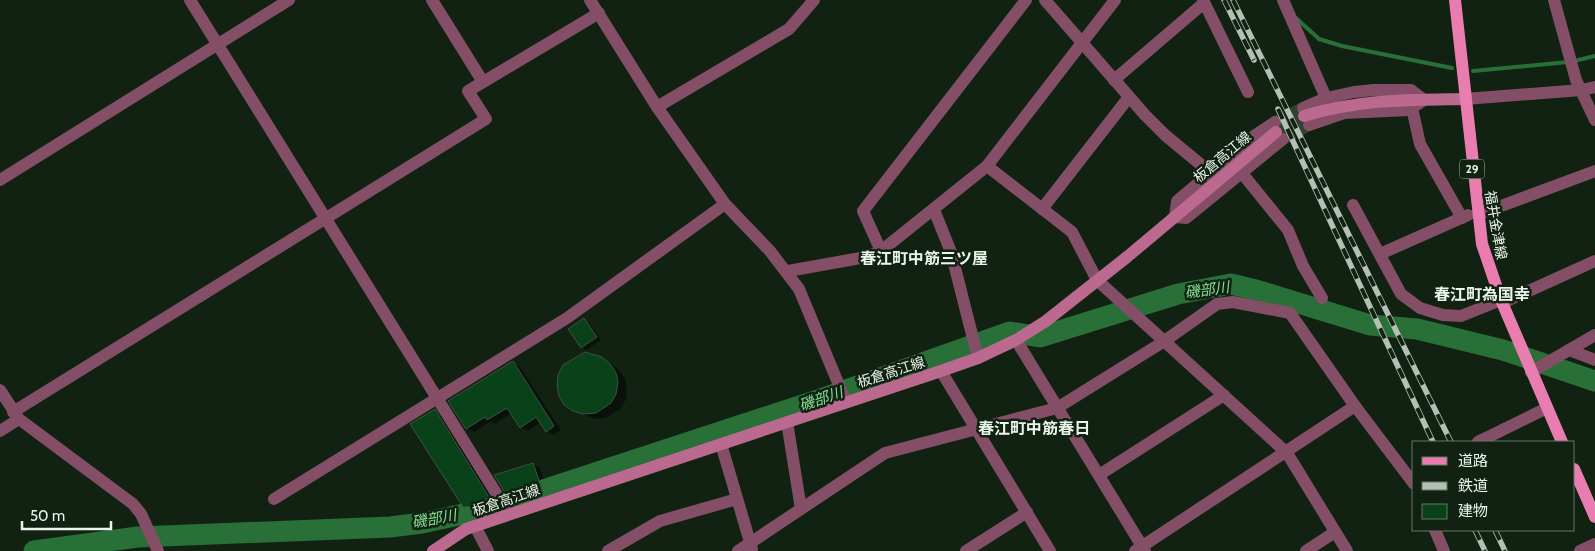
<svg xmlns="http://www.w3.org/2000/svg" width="1595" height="551" viewBox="0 0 1595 551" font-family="Cabin,'Noto Sans JP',sans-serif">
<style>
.shadow{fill:#0007}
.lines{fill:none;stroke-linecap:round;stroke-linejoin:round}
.stream{stroke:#296f38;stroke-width:4}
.river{stroke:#296f38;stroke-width:21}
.building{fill:#094119;stroke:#3f5242}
.minor-tunnel{stroke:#314233;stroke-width:12;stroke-dasharray:12 6;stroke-linecap:butt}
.secondary-tunnel{stroke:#314233;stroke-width:12;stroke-dasharray:12 6;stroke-linecap:butt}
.minor{stroke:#834e66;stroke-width:12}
.tertiary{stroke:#834e66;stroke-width:12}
.secondary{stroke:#bc6990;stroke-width:12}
.primary{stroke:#e97db0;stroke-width:12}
.rail-casing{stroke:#b3c0b4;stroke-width:5.5}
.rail{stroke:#112213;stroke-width:4;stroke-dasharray:11;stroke-linecap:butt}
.labels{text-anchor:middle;stroke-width:5;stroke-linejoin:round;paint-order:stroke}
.shield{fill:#112213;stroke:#a8b6aa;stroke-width:1}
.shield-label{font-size:12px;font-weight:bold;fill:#e9f5ea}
.street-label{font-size:14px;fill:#e9f5ea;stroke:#112213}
.water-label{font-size:15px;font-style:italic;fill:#84e092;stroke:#112213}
.quarter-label{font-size:16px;font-weight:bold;fill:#e9f5ea;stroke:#112213}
</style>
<rect width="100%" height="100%" fill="#112213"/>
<g class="shadow">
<polygon points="584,320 589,323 601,340 586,350 581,347"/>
<polygon points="585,353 612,365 620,371 625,379 627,389 626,399 621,408 606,418 594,419 574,410 564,366"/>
<polygon points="513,363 520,367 561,430 554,435 546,431 541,422 528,431 520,427 512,413 495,424 491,421 474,432 467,428"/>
<polygon points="435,411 442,415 496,502 483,509 471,511 464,507"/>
<polygon points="533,464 540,468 548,493 518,503 510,498"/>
</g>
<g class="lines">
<g class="stream">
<polyline points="1296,18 1319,39 1342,46 1452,68"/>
<polyline points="1574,61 1595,56"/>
<polyline points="1473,71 1568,62"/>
</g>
<polyline class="river" points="34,551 138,537 390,527 422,523 482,510 821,399 1010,332 1040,337 1178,294 1231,284 1256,290 1370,325 1417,329 1503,350 1595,381"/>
</g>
<g class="building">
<polygon points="584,318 597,337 581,348 568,329"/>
<polygon points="585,352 602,357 610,364 616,373 618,383 616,394 611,403 596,413 583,414 573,411 564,405 559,396 557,385 558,375 563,365"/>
<polygon points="513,361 554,426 546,432 536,417 520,428 507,408 487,420 485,417 466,429 448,401"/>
<polygon points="435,409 489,497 476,506 463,507 410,424"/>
<polygon points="533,463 542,489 509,499 494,475"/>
</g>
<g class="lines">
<g class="minor-tunnel">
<polyline points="1275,122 1303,108"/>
<polyline points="1283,139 1309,125"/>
</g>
<polyline class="secondary-tunnel" points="1276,132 1304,116"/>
<g class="minor">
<polyline points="190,0 509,514"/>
<polyline points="432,0 483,82"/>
<polyline points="590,0 657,107 725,204 770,251 799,289 846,402"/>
<polyline points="1045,0 1145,115 1165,135 1211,173"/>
<polyline points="1203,0 1248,92"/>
<polyline points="1283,0 1326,98"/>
<polyline points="1554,0 1576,80 1595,120"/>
<polyline points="1114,80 1204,3"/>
<polyline points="657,107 789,29 814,0"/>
<polyline points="1303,108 1326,98 1354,92 1374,90 1411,90 1424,100 1409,110 1344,113 1309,125"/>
<polyline points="1412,108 1420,144 1462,218"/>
<polyline points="1275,122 1254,136 1177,201 1175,217 1186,218 1283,139"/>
<polyline points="987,166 1072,232 1097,280 1287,453 1347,551"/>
<polyline points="1241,172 1288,230 1303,266 1322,298"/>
<polyline points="0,180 289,0"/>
<polyline points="1353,205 1401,294 1420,308 1443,315 1461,316 1501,300"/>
<polyline points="1042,209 1129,97"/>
<polyline points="934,210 951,252 978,358"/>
<polyline points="1477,215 1595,171"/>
<polyline points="881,251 863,211 1026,0"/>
<polyline points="1380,254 1468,215"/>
<polyline points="788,271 866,257 881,251 987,166 1115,0"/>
<polyline points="1502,303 1595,261"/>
<polyline points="1016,340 1145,551"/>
<polyline points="1569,350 1595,360"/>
<polyline points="941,371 1050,551"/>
<polyline points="0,390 19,419 133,504 141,514 158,551"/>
<polyline points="13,412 486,119 468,91 599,13"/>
<polyline points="787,422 801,509"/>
<polyline points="0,431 19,419"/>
<polyline points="1478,442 1547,408"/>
<polyline points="721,444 752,549"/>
<polyline points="1099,475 1224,395"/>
<polyline points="274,499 567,318 725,204"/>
<polyline points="475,526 488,551"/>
<polyline points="1435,530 1444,551"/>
<polyline points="608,551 660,521 737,499"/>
<polyline points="738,551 885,453 1057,408 1163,342 1217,304 1233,302 1290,313 1355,406 1414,484"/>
<polyline points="966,551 1027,512"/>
<polyline points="1135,551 1355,406"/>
<polyline points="1306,551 1335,532"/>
</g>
<g class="tertiary">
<polyline points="1465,99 1581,90 1595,87"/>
<polyline points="1531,372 1595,335"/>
<polyline points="1580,551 1595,544"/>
</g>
<g class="secondary">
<path d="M1304,116C1359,99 1408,100 1465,99"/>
<polyline points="433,551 466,529 941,371 978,358 1016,340 1046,321 1127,257 1276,132"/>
</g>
<g class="primary">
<polyline points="1455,0 1482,244 1501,300 1562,442"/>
<polyline points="1574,469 1595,517"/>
</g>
<g class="rail-casing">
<g id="rail">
<polyline points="1224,0 1254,60"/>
<polyline points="1233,0 1451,442"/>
<polyline points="1278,109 1433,442"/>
<polyline points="1475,530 1485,551"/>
<polyline points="1495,530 1505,551"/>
</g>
</g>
<use href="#rail" class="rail"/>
</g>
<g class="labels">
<rect class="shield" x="1459.5" y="159.5" width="25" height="19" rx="4"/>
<g class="shield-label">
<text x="1472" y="173">29</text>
</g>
<g class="street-label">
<text transform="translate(1222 157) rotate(-40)" y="5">板倉高江線</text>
<text transform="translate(1496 225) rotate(80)" y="5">福井金津線</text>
<text transform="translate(891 372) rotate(-18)" y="5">板倉高江線</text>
<text transform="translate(506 500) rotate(-19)" y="5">板倉高江線</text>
</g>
<g class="water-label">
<text transform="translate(1207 290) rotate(-8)" y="5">磯部川</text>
<text transform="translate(821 399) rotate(-19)" y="5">磯部川</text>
<text transform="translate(434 519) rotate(-10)" y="5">磯部川</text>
</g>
<g class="quarter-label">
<text x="924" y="264">春江町中筋三ツ屋</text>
<text x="1482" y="300">春江町為国幸</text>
<text x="1034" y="434">春江町中筋春日</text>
</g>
</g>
<rect x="1412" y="441" width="162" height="90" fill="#112213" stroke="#677669"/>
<rect x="1422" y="457" width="25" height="8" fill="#e97db0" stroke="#677669"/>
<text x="1458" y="466" font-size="15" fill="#e9f5ea">道路</text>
<rect x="1422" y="482" width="25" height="8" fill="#b3c0b4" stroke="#677669"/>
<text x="1458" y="491" font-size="15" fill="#e9f5ea">鉄道</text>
<rect x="1422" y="504" width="25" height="15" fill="#094119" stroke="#677669"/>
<text x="1458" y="516" font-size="15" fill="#e9f5ea">建物</text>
<path d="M22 521v8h89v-8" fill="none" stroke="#e9f5ea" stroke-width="2.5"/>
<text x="30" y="521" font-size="15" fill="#e9f5ea" stroke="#112213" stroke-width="4" paint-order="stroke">50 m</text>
</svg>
